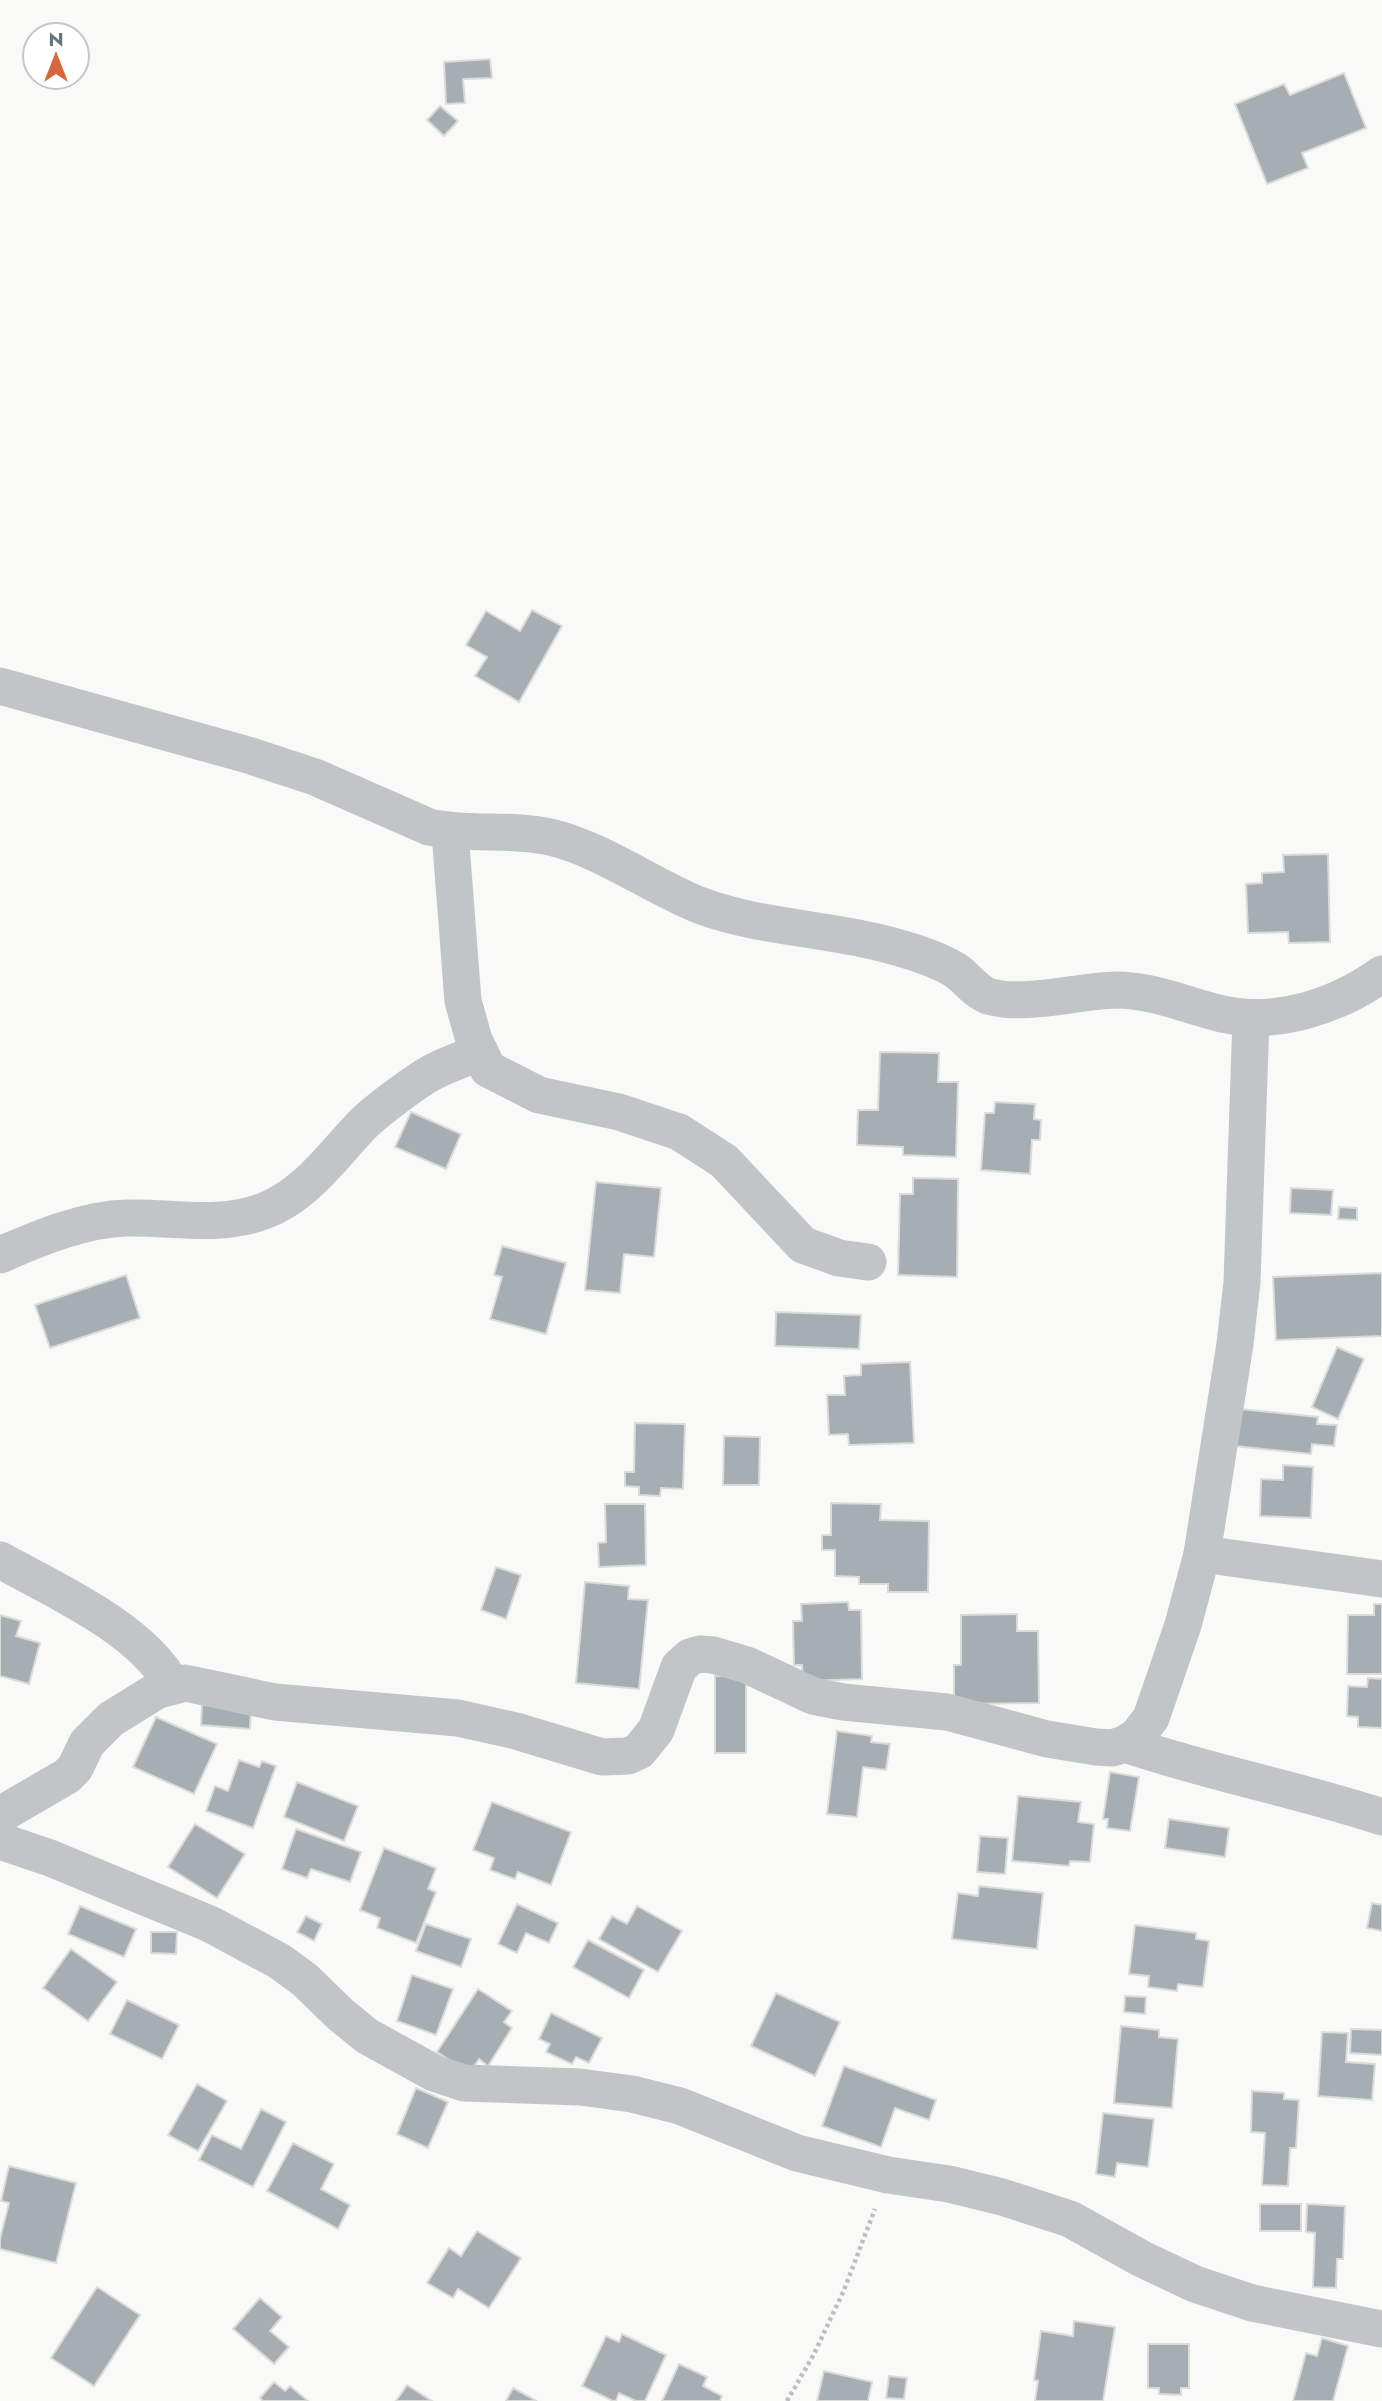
<svg xmlns="http://www.w3.org/2000/svg" width="1382" height="2401" viewBox="0 0 1382 2401" font-family="Jost,sans-serif">
<style>
.building{fill:#a6aeb4;stroke:#dbdbda;stroke-width:2}
.lines{fill:none;stroke-linecap:round;stroke-linejoin:round}
.path{stroke:#bbbec0;stroke-width:4.5;stroke-dasharray:3.5 3.5;stroke-linecap:butt}
.street{stroke:#c1c5c8;stroke-width:37}
</style>
<rect width="100%" height="100%" fill="#f9f9f7"/>
<g class="building">
<polygon points="490,59 492,78 463,79 465,103 446,104 444,62"/>
<polygon points="1344,73 1366,128 1302,153 1308,168 1267,184 1235,104 1284,84 1290,95"/>
<polygon points="440,106 458,121 444,136 427,120"/>
<polygon points="532,610 562,626 519,702 475,676 487,657 466,645 486,611 520,631"/>
<polygon points="1328,854 1330,942 1289,943 1288,932 1248,933 1246,884 1262,883 1262,873 1284,872 1283,855"/>
<polygon points="880,1052 939,1053 938,1082 958,1082 956,1157 903,1155 903,1147 857,1145 858,1110 878,1110"/>
<polygon points="995,1102 1035,1104 1034,1119 1041,1120 1040,1140 1032,1140 1030,1174 981,1170 985,1113 994,1113"/>
<polygon points="411,1112 461,1134 446,1169 395,1147"/>
<polygon points="913,1178 958,1179 957,1277 898,1275 900,1194 913,1194"/>
<polygon points="596,1182 661,1188 654,1257 624,1254 620,1293 585,1290"/>
<polygon points="1291,1188 1333,1190 1331,1215 1290,1213"/>
<polygon points="1339,1207 1357,1208 1357,1220 1338,1219"/>
<polygon points="502,1246 566,1263 546,1334 490,1319 502,1277 494,1275"/>
<polygon points="1382,1273 1382,1336 1276,1340 1273,1277"/>
<polygon points="126,1275 140,1318 50,1348 35,1305"/>
<polygon points="776,1312 861,1315 859,1349 775,1346"/>
<polygon points="1337,1347 1364,1359 1338,1419 1312,1407"/>
<polygon points="910,1362 914,1443 849,1445 848,1434 829,1435 827,1395 845,1395 844,1376 861,1375 861,1364"/>
<polygon points="1240,1409 1318,1417 1317,1424 1337,1425 1334,1446 1312,1444 1311,1454 1235,1446"/>
<polygon points="635,1423 685,1424 683,1489 661,1488 660,1496 639,1495 639,1487 625,1486 625,1472 634,1472"/>
<polygon points="724,1436 760,1437 759,1485 723,1485"/>
<polygon points="1283,1465 1313,1467 1311,1518 1260,1516 1261,1479 1283,1480"/>
<polygon points="831,1503 881,1504 880,1520 929,1521 928,1592 888,1592 888,1584 859,1584 859,1577 835,1576 835,1550 822,1550 822,1535 831,1535"/>
<polygon points="605,1504 645,1504 646,1565 599,1567 598,1543 606,1542"/>
<polygon points="496,1567 521,1575 506,1619 481,1610"/>
<polygon points="585,1582 629,1586 628,1599 648,1600 639,1689 576,1683"/>
<polygon points="848,1602 849,1610 861,1610 862,1679 803,1681 802,1665 794,1665 793,1621 802,1621 801,1604"/>
<polygon points="1374,1604 1382,1604 1382,1674 1347,1674 1348,1615 1374,1615"/>
<polygon points="1017,1614 1017,1631 1038,1631 1039,1703 954,1704 954,1665 961,1665 961,1615"/>
<polygon points="0,1615 21,1621 16,1636 40,1643 29,1684 0,1676"/>
<rect x="715" y="1676" width="31" height="77"/>
<polygon points="1368,1678 1382,1679 1382,1728 1358,1727 1358,1717 1347,1716 1348,1686 1367,1687"/>
<polygon points="202,1704 251,1708 250,1729 201,1725"/>
<polygon points="156,1717 217,1744 194,1794 133,1767"/>
<polygon points="837,1731 872,1736 871,1742 890,1744 886,1770 863,1767 857,1817 827,1814"/>
<polygon points="239,1760 259,1767 262,1761 276,1766 253,1828 206,1811 215,1786 228,1791"/>
<polygon points="1110,1772 1139,1777 1130,1831 1107,1828 1108,1819 1103,1819"/>
<polygon points="297,1782 358,1806 344,1841 284,1817"/>
<polygon points="1018,1796 1081,1802 1078,1822 1094,1824 1090,1862 1070,1861 1069,1866 1012,1861"/>
<polygon points="492,1802 571,1832 551,1885 518,1872 515,1879 490,1870 494,1858 473,1850"/>
<polygon points="1169,1819 1229,1828 1225,1857 1165,1848"/>
<polygon points="195,1824 245,1854 217,1898 168,1867"/>
<polygon points="296,1829 361,1852 350,1882 311,1869 307,1878 282,1869"/>
<polygon points="980,1836 1008,1838 1005,1874 977,1872"/>
<polygon points="384,1848 436,1868 428,1889 436,1892 416,1943 377,1928 380,1918 360,1910"/>
<polygon points="979,1886 1043,1893 1037,1949 952,1939 958,1893 978,1896"/>
<polygon points="1372,1903 1382,1905 1382,1931 1367,1928"/>
<polygon points="517,1904 558,1923 549,1943 526,1933 517,1953 498,1944"/>
<polygon points="80,1906 136,1929 124,1957 68,1934"/>
<polygon points="637,1906 682,1931 658,1972 599,1939 612,1916 627,1924"/>
<polygon points="306,1916 322,1924 314,1941 297,1932"/>
<polygon points="426,1924 471,1939 461,1967 416,1951"/>
<polygon points="1135,1925 1196,1933 1196,1939 1209,1941 1203,1987 1178,1984 1177,1991 1148,1987 1149,1976 1129,1974"/>
<polygon points="151,1932 177,1932 176,1954 151,1953"/>
<polygon points="588,1940 644,1970 629,1998 573,1967"/>
<polygon points="71,1949 117,1982 88,2021 43,1988"/>
<polygon points="412,1975 453,1989 436,2035 397,2021"/>
<polygon points="478,1989 512,2011 504,2022 512,2028 488,2066 479,2059 470,2073 437,2052"/>
<polygon points="776,1993 840,2022 815,2076 751,2046"/>
<polygon points="1125,1996 1146,1997 1145,2014 1124,2012"/>
<polygon points="127,2000 179,2025 162,2059 110,2034"/>
<polygon points="551,2013 602,2038 589,2063 576,2057 572,2064 546,2052 550,2044 539,2039"/>
<polygon points="1121,2026 1159,2030 1159,2037 1178,2039 1172,2108 1114,2103"/>
<polygon points="1351,2029 1382,2030 1382,2055 1350,2053"/>
<polygon points="1322,2032 1348,2033 1346,2062 1375,2064 1372,2100 1318,2096"/>
<polygon points="844,2066 936,2100 929,2120 895,2108 881,2147 822,2126"/>
<polygon points="197,2084 227,2101 198,2151 168,2135"/>
<polygon points="416,2088 448,2102 428,2148 397,2134"/>
<polygon points="1252,2091 1284,2093 1284,2099 1299,2100 1296,2148 1290,2148 1288,2186 1262,2185 1265,2133 1251,2132"/>
<polygon points="261,2109 286,2122 253,2187 199,2160 212,2135 241,2149"/>
<polygon points="1103,2113 1154,2119 1148,2167 1117,2163 1115,2177 1096,2174"/>
<polygon points="293,2143 334,2164 321,2189 350,2205 338,2229 267,2191"/>
<polygon points="9,2166 76,2183 56,2263 0,2249 0,2239 9,2203 1,2201"/>
<rect x="1260" y="2204" width="41" height="27"/>
<polygon points="1307,2204 1345,2206 1343,2259 1337,2259 1336,2288 1313,2287 1315,2233 1306,2232"/>
<polygon points="477,2231 521,2258 489,2308 458,2289 453,2298 427,2283 449,2248 461,2256"/>
<polygon points="97,2287 140,2315 94,2386 51,2358"/>
<polygon points="260,2298 282,2317 270,2331 289,2347 274,2364 233,2329"/>
<polygon points="1074,2321 1115,2327 1103,2401 1035,2401 1038,2381 1034,2380 1041,2331 1073,2336"/>
<polygon points="622,2334 666,2355 645,2401 636,2401 619,2393 616,2401 613,2401 582,2386 606,2336 619,2342"/>
<polygon points="1322,2338 1348,2346 1333,2401 1293,2401 1306,2353 1317,2356"/>
<polygon points="1148,2344 1189,2344 1189,2388 1181,2388 1181,2395 1159,2394 1159,2388 1148,2388"/>
<polygon points="679,2364 707,2377 703,2386 722,2396 720,2401 662,2401"/>
<polygon points="824,2371 872,2382 868,2401 817,2401"/>
<polygon points="889,2376 907,2378 904,2399 886,2398"/>
<polygon points="274,2382 285,2391 290,2386 308,2401 263,2401 260,2398"/>
<polygon points="407,2385 432,2401 396,2401"/>
<polygon points="513,2388 537,2401 506,2401"/>
</g>
<g class="lines">
<polyline class="path" points="787,2401 814,2354 844,2290 875,2209"/>
<g class="street">
<path d="M0,686L248,755L315,777L429,827C469,836 510,828 550,837C599,848 652,886 699,905C757,927 821,928 881,943C905,949 934,957 955,970C967,978 975,991 988,996C1022,1007 1078,991 1115,990C1152,990 1183,1004 1218,1013C1274,1027 1336,1007 1382,974"/>
<polyline points="450,832 463,1001 474,1040 488,1069 539,1095 619,1112 679,1132 724,1161 803,1245 839,1258 868,1262"/>
<path d="M0,1255C39,1238 84,1219 127,1218C174,1217 219,1228 264,1211C306,1195 333,1155 363,1124C376,1111 415,1082 431,1073C446,1065 464,1059 480,1052"/>
<polyline points="1202,1554 1382,1579"/>
<path d="M0,1560C56,1591 141,1628 173,1686"/>
<path d="M1125,1744C1210,1773 1297,1789 1382,1817"/>
<polyline points="0,1815 67,1776 75,1768 87,1743 111,1719 158,1690 185,1683 275,1702 458,1718 516,1731 602,1757 628,1756 639,1751 656,1730 679,1667 690,1657 700,1654 713,1655 747,1665 813,1696 843,1702 947,1712 1047,1739 1096,1747 1112,1748 1125,1744 1137,1736 1151,1718 1183,1625 1202,1554 1235,1344 1242,1282 1251,1018"/>
<polyline points="0,1841 50,1858 210,1924 279,1961 305,1980 340,2014 367,2036 434,2073 464,2083 580,2087 632,2094 680,2106 797,2153 888,2175 949,2184 1002,2197 1070,2219 1142,2259 1195,2284 1252,2303 1382,2329"/>
</g>
</g>
<g transform="translate(56 56)"><circle r="33" fill="#ffffff" stroke="#c2c7cc" stroke-width="2"/>
<path d="M0-5L12 26L0 18L-12 26Z" fill="#d6673b"/>
<text y="-10" font-size="19" font-weight="bold" text-anchor="middle" fill="#667480">N</text>
</g>
</svg>
